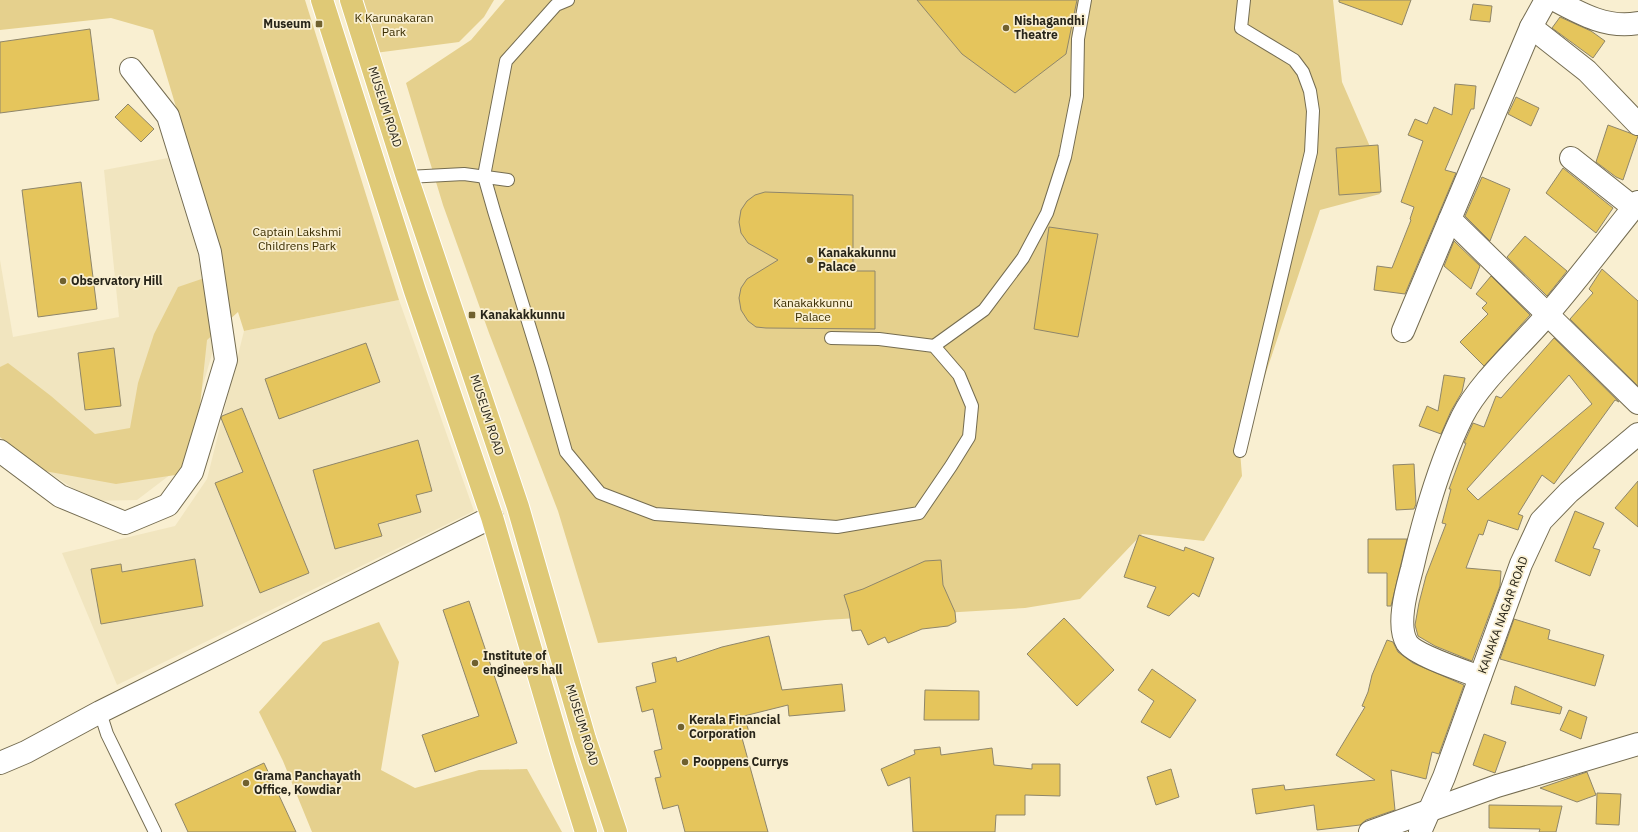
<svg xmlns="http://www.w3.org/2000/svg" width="1638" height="832" viewBox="0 0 1638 832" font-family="'IBM Plex Sans',sans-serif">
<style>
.built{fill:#f1e5bf}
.green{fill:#e5d08d}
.building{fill:#e5c55c;stroke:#8f866a;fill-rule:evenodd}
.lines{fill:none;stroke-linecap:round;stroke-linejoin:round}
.lane-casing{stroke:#746c51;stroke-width:14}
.street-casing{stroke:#746c51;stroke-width:24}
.primary-casing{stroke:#fff;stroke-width:24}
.lane{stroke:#fff;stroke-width:12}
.street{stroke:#fff;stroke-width:22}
.primary{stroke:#dfc976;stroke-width:22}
.poi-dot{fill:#70612f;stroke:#f9efd1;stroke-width:1.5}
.labels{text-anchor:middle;stroke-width:3.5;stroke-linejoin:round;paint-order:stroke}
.park-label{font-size:12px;fill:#392c00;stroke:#f9efd1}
.poi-label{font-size:12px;font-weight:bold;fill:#282519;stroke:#f9efd1;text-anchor:start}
.street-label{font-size:12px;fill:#282519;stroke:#f9efd1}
</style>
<rect width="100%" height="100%" fill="#f9efd1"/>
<g class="built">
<polygon points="168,158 197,251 214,347 179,468 137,500 92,501 0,440 0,260 13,337 119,317 104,170"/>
<polygon points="399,300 474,511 117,685 62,553 175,526 207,479 244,331"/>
</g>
<g class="green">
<polygon points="0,0 305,0 399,300 244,331 238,312 207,340 197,434 182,474 116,484 39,470 0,437 0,367 8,363 51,396 95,434 130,428 138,383 154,334 178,287 225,271 153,30 111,18 0,30"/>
<polygon points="359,0 494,0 484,17 459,42 375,53"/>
<polygon points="505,0 1333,0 1342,82 1371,149 1380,194 1320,210 1240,451 1242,476 1204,541 1142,534 1080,599 1025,608 825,620 598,643 558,511 489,333 443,205 406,83 471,40"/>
<polygon points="379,622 399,662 381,770 415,788 479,770 527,769 562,832 312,832 283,761 259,712 323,642"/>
</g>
<g class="building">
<polygon points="917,0 1077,0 1066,54 1015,93 962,54"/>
<polygon points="1339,0 1411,0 1402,25 1339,2"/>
<polygon points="1473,4 1492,6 1490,22 1470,20"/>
<polygon points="1560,17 1591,31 1605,41 1593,58 1552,28"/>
<polygon points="90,29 99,100 0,113 0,42"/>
<polygon points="1455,84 1476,86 1474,109 1471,109 1445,170 1456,173 1405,294 1374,290 1377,266 1392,268 1411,220 1410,219 1414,207 1401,202 1423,141 1408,135 1415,119 1427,124 1434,107 1452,115"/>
<polygon points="1516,97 1539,108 1531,126 1508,114"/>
<polygon points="128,104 154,129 141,142 115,117"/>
<polygon points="1608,125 1638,136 1623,180 1616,177 1596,162"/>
<polygon points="1378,145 1381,192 1339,195 1336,148"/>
<polygon points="1563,168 1613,208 1596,233 1546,193"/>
<polygon points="1482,177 1510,189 1490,241 1465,216"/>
<polygon points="81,182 97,309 38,317 22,190"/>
<polygon points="765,192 853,195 853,271 875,271 875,329 766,328 756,327 748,321 741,310 739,298 741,288 747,279 778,260 748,243 741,233 739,222 741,210 747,201 755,195"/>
<polygon points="1049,227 1098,234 1078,337 1034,329"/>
<polygon points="1525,236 1567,271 1547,296 1507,257"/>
<polygon points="1454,241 1480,266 1471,289 1444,266"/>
<polygon points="1602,269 1638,301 1638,386 1570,319 1593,293 1589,289"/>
<polygon points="1491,276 1530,315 1484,366 1460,342 1488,314 1482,308 1487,303 1476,294"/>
<path d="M1554,338L1619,402L1615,400L1554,484L1542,475L1518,514L1523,516L1518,530L1488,520L1483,535L1479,534L1466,568L1501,571L1500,586L1472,661L1435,646L1418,636L1415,625L1419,603L1426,576L1446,524L1442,523L1451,489H1449L1466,443H1464L1473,423L1484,427L1496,396L1501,398ZM1569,375L1592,404L1478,500L1467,489Z"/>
<polygon points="366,343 380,382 279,419 265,379"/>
<polygon points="114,348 121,406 85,410 78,353"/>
<polygon points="1444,375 1465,378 1462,392 1451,411 1441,434 1419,426 1427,406 1438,411"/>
<polygon points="242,408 309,573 260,593 215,483 243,472 221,418 222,416"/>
<polygon points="418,440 432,491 416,495 421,512 378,524 382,536 335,549 313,470"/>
<polygon points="1414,464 1416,504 1414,509 1396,510 1393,465"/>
<polygon points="1638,481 1638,527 1615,508"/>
<polygon points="1575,511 1604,523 1593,548 1600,550 1590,576 1555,561"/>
<polygon points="1139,535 1184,551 1185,547 1214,558 1199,597 1193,593 1169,616 1147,607 1156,587 1124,577"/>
<polygon points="1368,539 1407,539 1391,606 1387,606 1387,573 1368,573"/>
<polygon points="195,559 203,606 101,624 91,569 121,564 122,572"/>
<polygon points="941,560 943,585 955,612 956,622 948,626 922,629 888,643 885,637 868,645 861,630 852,631 849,611 844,595 863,589 925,561"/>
<polygon points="469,601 517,743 435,772 422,735 479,716 443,610"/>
<polygon points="1064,618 1114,670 1077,706 1027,654"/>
<polygon points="1514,619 1550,630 1548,639 1604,655 1595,686 1500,659"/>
<polygon points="769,636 782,690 842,684 845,711 789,716 788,705 744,716 750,735 742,738 768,832 685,832 678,805 663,809 655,778 661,777 654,751 662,749 653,709 642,712 636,687 656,682 652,663 676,657 677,662 722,647"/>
<polygon points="1387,640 1393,642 1398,652 1413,663 1464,685 1439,754 1432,752 1426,779 1391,770 1395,810 1366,820 1360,825 1317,830 1314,805 1256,814 1252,789 1284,785 1285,790 1375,780 1336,755 1365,707 1362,706 1368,692 1372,675"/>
<polygon points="1152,669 1196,700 1170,738 1141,722 1154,701 1138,690"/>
<polygon points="1515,686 1562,707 1560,714 1511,704"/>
<polygon points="925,690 979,691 979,720 924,720"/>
<polygon points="1569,710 1587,717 1581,739 1560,730"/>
<polygon points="1484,734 1506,742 1495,773 1473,765"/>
<polygon points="940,747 941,755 992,748 994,765 1032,769 1032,764 1060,764 1060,796 1025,795 1025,815 996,815 995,832 913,832 910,777 888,786 881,769 915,754 914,750"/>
<polygon points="264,763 296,832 188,832 175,804"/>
<polygon points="1171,769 1179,797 1156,805 1147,777"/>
<polygon points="1587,772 1596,795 1577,802 1540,788"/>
<polygon points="1597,793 1621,794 1619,825 1596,824"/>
<polygon points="1489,805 1553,806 1562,806 1556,832 1539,832 1540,829 1489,828"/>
</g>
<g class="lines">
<g class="lane-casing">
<g id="lane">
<polyline points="568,0 556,5 506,61 484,176 494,211 542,367 566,452 600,493 655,514 837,527 919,513 951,466 969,437 972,406 959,375 934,346 879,339 831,338"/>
<polyline points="407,177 464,174 508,180"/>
<polyline points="934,346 984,310 1023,258 1047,213 1065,157 1077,96 1078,39 1085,0"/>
<polyline points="1240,451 1311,152 1313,111 1310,91 1303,72 1294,60 1241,28 1244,0"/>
<polyline points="100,712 107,734 155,832"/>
</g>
</g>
<g class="street-casing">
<g id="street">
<polyline points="1546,0 1531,27 1450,219 1638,403"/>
<path d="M1555,0C1581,14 1608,29 1638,23"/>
<polyline points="1531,27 1587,71 1638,124"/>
<polyline points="1571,158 1633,207"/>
<polyline points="1403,331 1450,219"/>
<polyline points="0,451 60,496 125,523 168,505 192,472 226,360 210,252 168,116 131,69"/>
<path d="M1480,677C1464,671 1415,655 1407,643C1396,625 1407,588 1412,569C1424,517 1439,464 1462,417C1480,381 1521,346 1547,315C1579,278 1608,239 1638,202"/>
<polyline points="0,763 26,752 100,712 492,517"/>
<polyline points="1370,832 1497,786 1638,744"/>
<polyline points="1420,832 1444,777 1521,564 1541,521 1569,492 1638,434"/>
</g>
</g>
<g class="primary-casing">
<g id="primary">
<polyline points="322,0 415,291 492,517 564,762 586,832"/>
<polyline points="351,0 407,177 518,507 585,739 616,832"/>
</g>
</g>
<use href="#lane" class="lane"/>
<use href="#street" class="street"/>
<use href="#primary" class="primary"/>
</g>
<g class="poi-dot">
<rect x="315" y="20" width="8" height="8" rx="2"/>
<circle cx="1006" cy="28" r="4"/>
<circle cx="810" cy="260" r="4"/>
<circle cx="63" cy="281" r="4"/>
<rect x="468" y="311" width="8" height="8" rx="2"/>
<circle cx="475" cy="663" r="4"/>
<circle cx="681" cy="727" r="4"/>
<circle cx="685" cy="762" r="4"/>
<circle cx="246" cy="783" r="4"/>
</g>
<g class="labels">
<g class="park-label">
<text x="394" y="22">K Karunakaran<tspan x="394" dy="14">Park</tspan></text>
<text x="297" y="236">Captain Lakshmi<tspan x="297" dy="14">Childrens Park</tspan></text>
<text x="813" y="307">Kanakakkunnu<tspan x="813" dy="14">Palace</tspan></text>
</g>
<g class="poi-label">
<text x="1014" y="25">Nishagandhi<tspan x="1014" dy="14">Theatre</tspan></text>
<text x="311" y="28" text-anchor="end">Museum</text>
<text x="818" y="257">Kanakakunnu<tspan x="818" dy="14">Palace</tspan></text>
<text x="71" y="285">Observatory Hill</text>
<text x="480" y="319">Kanakakkunnu</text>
<text x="483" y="660">Institute of<tspan x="483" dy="14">engineers hall</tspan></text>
<text x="689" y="724">Kerala Financial<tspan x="689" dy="14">Corporation</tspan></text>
<text x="693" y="766">Pooppens Currys</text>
<text x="254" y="780">Grama Panchayath<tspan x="254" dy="14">Office, Kowdiar</tspan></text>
</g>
<g class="street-label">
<text transform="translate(385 107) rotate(72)" y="4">MUSEUM ROAD</text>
<text transform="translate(487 415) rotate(72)" y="4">MUSEUM ROAD</text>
<text transform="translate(1503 615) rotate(-70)" y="4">KANAKA NAGAR ROAD</text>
<text transform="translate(582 725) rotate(73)" y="4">MUSEUM ROAD</text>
</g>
</g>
</svg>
